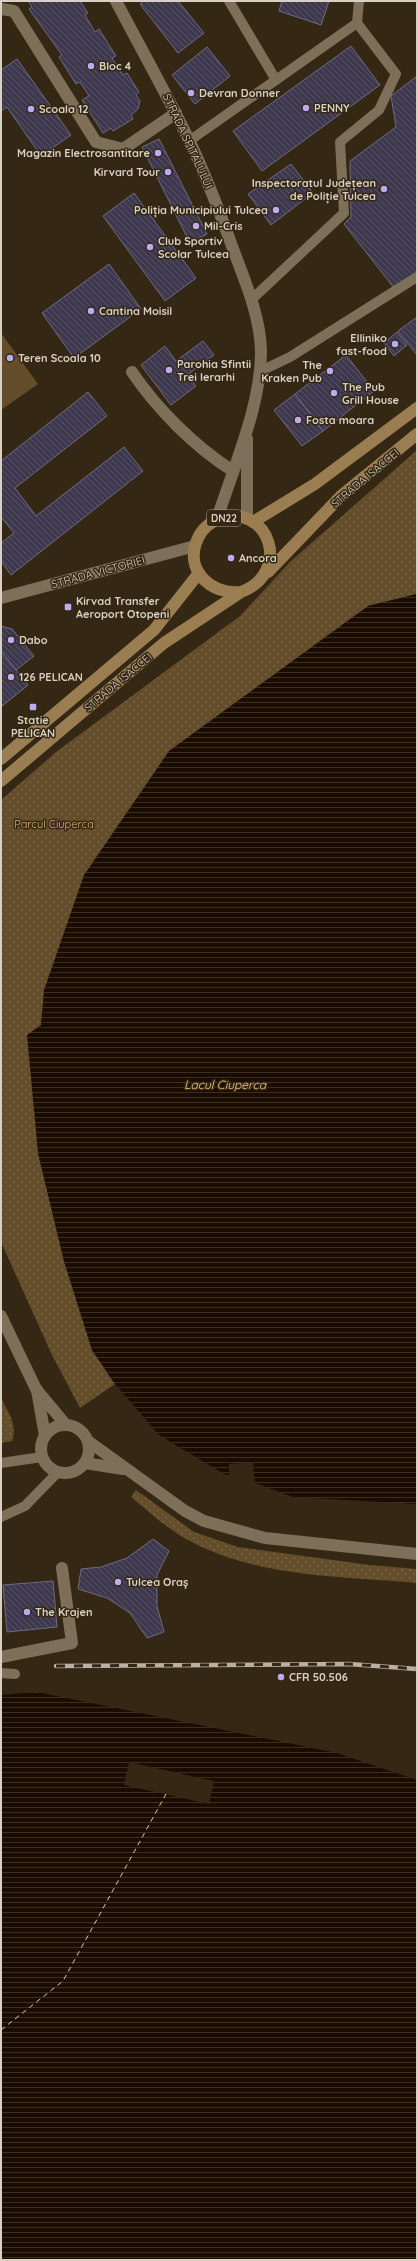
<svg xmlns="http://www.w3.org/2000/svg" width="418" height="2261" viewBox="0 0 418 2261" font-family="Quicksand,sans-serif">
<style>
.grass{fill:url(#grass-dots)}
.garden{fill:#634d2a}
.water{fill:url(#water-rules)}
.pier{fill:#342713}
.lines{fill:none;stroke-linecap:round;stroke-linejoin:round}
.ferry{stroke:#f4c580;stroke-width:1;stroke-dasharray:5 4;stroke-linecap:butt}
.building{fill:url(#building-back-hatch);stroke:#6f6a82}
.lane{stroke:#7e6f59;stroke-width:10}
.street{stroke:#7e6f59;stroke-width:12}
.secondary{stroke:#7e6f59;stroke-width:12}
.primary{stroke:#9a7d51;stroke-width:12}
.rail-casing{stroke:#b9afa2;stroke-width:4.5}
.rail{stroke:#342713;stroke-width:3;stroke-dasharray:9;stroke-linecap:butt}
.poi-dot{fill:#bcaaf5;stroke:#342713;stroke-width:1.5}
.labels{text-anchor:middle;stroke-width:3;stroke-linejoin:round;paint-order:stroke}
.shield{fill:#342713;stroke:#a89d8f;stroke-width:1}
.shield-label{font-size:10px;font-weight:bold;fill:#d9d0c4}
.poi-label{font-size:11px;font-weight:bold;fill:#d9d0c4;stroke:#342713;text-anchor:start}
.street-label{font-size:11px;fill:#d9d0c4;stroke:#342713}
.park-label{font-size:11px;fill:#e4b570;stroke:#342713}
.water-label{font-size:12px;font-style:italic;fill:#f4c580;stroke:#342713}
</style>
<defs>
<pattern id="grass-dots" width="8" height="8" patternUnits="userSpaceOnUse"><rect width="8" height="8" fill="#634d2a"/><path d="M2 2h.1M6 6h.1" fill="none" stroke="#796647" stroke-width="1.8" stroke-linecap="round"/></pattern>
<pattern id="water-rules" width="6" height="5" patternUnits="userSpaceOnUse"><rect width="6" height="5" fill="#1a0c00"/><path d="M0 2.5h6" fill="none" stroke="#3b2e24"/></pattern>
<pattern id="building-back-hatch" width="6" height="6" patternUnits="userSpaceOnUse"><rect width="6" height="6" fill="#3d384e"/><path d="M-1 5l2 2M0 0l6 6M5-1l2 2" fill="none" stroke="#585466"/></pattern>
</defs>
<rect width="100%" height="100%" fill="#342713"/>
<g class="grass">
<polygon points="417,450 417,594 368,606 45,990 41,1025 38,1153 64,1261 92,1350 115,1384 80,1408 52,1355 1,1242 1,800 56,752 240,616 290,562"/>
<path d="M1,1398C8,1412 18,1425 12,1441L1,1443Z"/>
<path d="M136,1490L194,1532L238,1547L370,1565L417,1569V1583C339,1576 251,1578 181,1536C163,1525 147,1510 131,1497Z"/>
</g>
<polygon class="garden" points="1,333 38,384 1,410"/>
<g class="water">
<polygon points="417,594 417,1504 293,1497 255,1483 253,1462 229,1464 229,1475 224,1474 159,1435 115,1384 92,1350 64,1261 38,1153 27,1035 41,1025 44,990 84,875 169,751 368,606"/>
<polygon points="37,1692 337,1753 417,1780 417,2260 1,2260 1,1695"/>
</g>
<polygon class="pier" points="129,1762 214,1781 209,1804 124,1785"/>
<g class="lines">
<polyline class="ferry" points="1,2030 63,1981 166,1794"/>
</g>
<g class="building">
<polygon points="28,1 80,1 88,13 85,15 95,32 99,29 116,56 112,58 123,75 127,73 139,92 136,95 140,101 138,109 131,115 133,119 113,131 111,128 103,133 82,100 89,96 80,82 76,84 59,57 62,55 29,9 32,7"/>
<polygon points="144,1 178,1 204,33 178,53 140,4"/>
<polygon points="282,1 329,1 321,25 279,11"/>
<polygon points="351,46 380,85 262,171 233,131"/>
<polygon points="207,47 230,76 195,104 172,75"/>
<polygon points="17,59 71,135 41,156 7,107 1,111 1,70"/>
<polygon points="417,76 417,272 394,288 344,224 351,217 350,161 396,127 391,96"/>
<polygon points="159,139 207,234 190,243 142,147"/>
<polygon points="291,164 313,193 271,225 248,194"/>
<polygon points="134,193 196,278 165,301 103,216"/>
<polygon points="109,264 141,309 74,358 42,313"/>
<polygon points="417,317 417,355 398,331"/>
<polygon points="397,332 407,345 394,356 384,343"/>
<polygon points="203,341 214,355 187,375 196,386 171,405 141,365 165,346 176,361"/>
<polygon points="346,355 374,391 323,431 295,394"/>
<polygon points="88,392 107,416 15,488 36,516 124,447 143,471 11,575 1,561 1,543 14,533 1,517 1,461"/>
<polygon points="295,394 323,431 302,446 274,410"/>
<polygon points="1,626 12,629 34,656 16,670 1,651"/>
<polygon points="1,651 28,685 1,707"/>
<polygon points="153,1539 169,1551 157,1575 157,1606 164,1632 147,1638 130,1613 107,1598 78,1589 81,1569 101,1567 127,1558"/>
<polygon points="53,1581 57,1627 7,1632 3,1585"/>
</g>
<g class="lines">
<g class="lane">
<polyline points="229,1 276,80"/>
<polyline points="189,141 357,23 359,1"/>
<polyline points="251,300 344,213 340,142 379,110 396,74 357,23"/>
<polyline points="259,372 290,357 417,277"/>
<polyline points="1,1463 42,1457"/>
<polyline points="1,1517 25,1506 58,1472"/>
<polyline points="1,1673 15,1674"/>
</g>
<g class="street">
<polyline points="1,9 14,11 96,142 123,149 176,113"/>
<path d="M132,372C157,409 195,447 233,471"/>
<polyline points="1,1657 72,1643 62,1568"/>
</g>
<g class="secondary">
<path d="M116,1C140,47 166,93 189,140C205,174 219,210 232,246C244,279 260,315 261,350C262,403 233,469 217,519"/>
<polyline points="247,519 247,439"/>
<polyline points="1,598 195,546"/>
<polyline points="1,1316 36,1389 66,1425"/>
<polyline points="37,1390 45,1436"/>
<circle cx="65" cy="1449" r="24"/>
<polyline points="88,1441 185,1511 204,1521 265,1538 417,1554"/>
<polyline points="85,1463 123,1469"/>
</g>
<g class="primary">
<polyline points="253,522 315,484 417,408"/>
<polyline points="268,572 341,496 417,434"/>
<polyline points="1,759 154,630 199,573"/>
<path d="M1,781L164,643L241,592C292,573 270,504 221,518C211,521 202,529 198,538C183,570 211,595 241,592"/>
</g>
<g class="rail-casing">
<polyline id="rail" points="56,1666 349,1664 417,1669"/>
</g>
<use href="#rail" class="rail"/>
</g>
<g class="poi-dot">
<circle cx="91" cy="66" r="4"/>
<circle cx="191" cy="93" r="4"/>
<circle cx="306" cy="108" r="4"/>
<circle cx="31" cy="109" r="4"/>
<circle cx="158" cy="153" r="4"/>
<circle cx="168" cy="172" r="4"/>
<circle cx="384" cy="189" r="4"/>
<circle cx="276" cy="210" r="4"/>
<circle cx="196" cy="226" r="4"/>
<circle cx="150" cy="247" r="4"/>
<circle cx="91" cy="311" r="4"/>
<circle cx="395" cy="344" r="4"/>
<circle cx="10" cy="358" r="4"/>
<circle cx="169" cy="370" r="4"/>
<circle cx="330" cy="371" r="4"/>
<circle cx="334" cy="393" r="4"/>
<circle cx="298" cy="420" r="4"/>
<circle cx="231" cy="558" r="4"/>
<rect x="64" y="603" width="8" height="8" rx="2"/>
<circle cx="11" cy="640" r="4"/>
<circle cx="11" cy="677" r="4"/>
<rect x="29" y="703" width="8" height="8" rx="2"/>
<circle cx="118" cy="1582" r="4"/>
<circle cx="27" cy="1612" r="4"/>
<circle cx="281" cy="1677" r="4"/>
</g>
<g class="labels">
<rect class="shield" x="207" y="510" width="34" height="16" rx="3"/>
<g class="shield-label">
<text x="224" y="522">DN22</text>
</g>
<g class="poi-label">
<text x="99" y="70">Bloc 4</text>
<text x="199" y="97">Devran Donner</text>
<text x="314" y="112">PENNY</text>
<text x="39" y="113">Scoala 12</text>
<text x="150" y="157" text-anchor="end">Magazin Electrosantitare</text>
<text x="160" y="176" text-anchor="end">Kirvard Tour</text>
<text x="376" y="187" text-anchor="end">Inspectoratul Județean<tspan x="376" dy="13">de Poliție Tulcea</tspan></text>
<text x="268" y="214" text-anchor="end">Poliția Municipiului Tulcea</text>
<text x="204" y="230">Mil-Cris</text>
<text x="158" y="245">Club Sportiv<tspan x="158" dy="13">Scolar Tulcea</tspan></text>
<text x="99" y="315">Cantina Moisil</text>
<text x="387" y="342" text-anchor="end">Elliniko<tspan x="387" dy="13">fast-food</tspan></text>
<text x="18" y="362">Teren Scoala 10</text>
<text x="177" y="368">Parohia Sfintii<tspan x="177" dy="13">Trei Ierarhi</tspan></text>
<text x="322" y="369" text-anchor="end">The<tspan x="322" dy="13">Kraken Pub</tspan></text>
<text x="342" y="391">The Pub<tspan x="342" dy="13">Grill House</tspan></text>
<text x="306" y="424">Fosta moara</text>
<text x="239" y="562">Ancora</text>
<text x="76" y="605">Kirvad Transfer<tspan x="76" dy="13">Aeroport Otopeni</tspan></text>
<text x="19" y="644">Dabo</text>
<text x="19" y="681">126 PELICAN</text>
<text x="33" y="724" text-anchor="middle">Statie<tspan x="33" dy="13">PELICAN</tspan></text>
<text x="126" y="1586">Tulcea Oraș</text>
<text x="35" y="1616">The Krajen</text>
<text x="289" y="1681">CFR 50.506</text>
</g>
<g class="street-label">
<text transform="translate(188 141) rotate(65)" y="4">STRADA SPITALULUI</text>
<text transform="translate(365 478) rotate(-40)" y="4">STRADA ISACCEI</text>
<text transform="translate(98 572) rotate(-15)" y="4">STRADA VICTORIEI</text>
<text transform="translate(118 682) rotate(-40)" y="4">STRADA ISACCEI</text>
</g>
<g class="park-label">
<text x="54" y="828">Parcul Ciuperca</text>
</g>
<g class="water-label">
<text x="225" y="1089">Lacul Ciuperca</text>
</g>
</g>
<rect width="418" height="2261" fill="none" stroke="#d9d0c4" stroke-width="4"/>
</svg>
